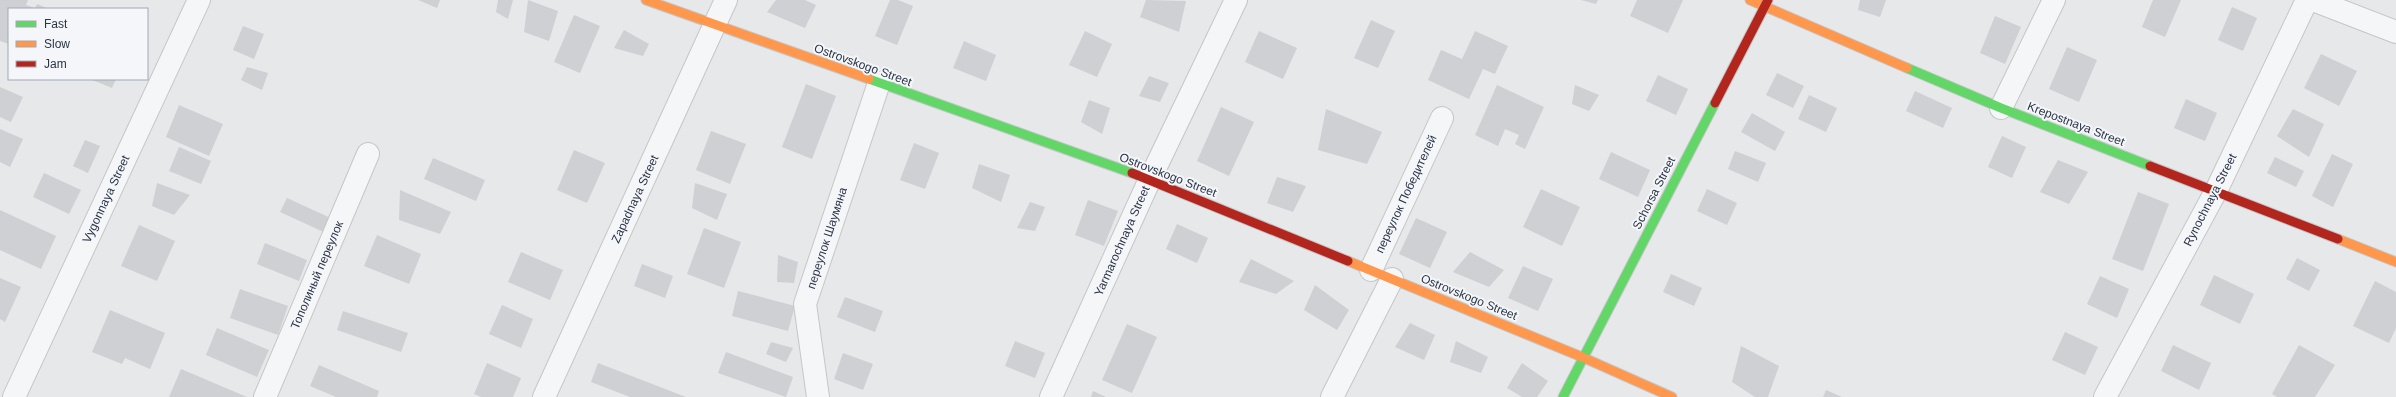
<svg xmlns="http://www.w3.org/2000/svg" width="2396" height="397" viewBox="0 0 2396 397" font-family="Arial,sans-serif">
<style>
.building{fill:#ced0d3}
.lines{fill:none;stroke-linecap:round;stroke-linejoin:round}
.street-casing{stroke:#c4c6c8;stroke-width:24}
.fast-casing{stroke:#c4c6c8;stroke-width:11}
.slow-casing{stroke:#c4c6c8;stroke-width:11}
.jam-casing{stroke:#c4c6c8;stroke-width:11}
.street{stroke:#f5f6f7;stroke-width:22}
.fast{stroke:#63d668;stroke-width:9}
.slow{stroke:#ff974d;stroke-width:9}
.jam{stroke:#b3261e;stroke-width:9}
.labels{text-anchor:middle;stroke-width:4;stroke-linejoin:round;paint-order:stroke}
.street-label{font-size:12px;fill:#2b3445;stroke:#f4f6f9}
</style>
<rect width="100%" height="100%" fill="#e6e8ea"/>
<g class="building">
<polygon points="0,0 28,0 26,5 35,8 37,4 49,9 9,9 9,44 0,41"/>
<polygon points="418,0 440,0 437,8"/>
<polygon points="498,0 513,0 508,19 496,12"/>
<polygon points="528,0 558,11 549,41 524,32"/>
<polygon points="776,0 805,0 816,5 805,28 767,12"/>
<polygon points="890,0 898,0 913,6 897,45 875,36"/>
<polygon points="1146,0 1186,1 1179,32 1140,17"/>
<polygon points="1581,0 1598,0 1596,4"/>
<polygon points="1637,0 1683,0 1668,33 1630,16"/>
<polygon points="1860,0 1886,0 1880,17 1858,10"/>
<polygon points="2153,0 2181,0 2165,37 2142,27"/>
<polygon points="2232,7 2257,18 2243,51 2218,40"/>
<polygon points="574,15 600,26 580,73 554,62"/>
<polygon points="1995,16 2021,27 2005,64 1980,53"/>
<polygon points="1371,20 1395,31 1378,68 1354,58"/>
<polygon points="243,26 264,34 254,59 233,50"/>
<polygon points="624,30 649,44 643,56 614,48"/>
<polygon points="1085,31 1112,44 1097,77 1069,65"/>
<polygon points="1259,31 1297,48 1283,79 1245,62"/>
<polygon points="1475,31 1508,46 1495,74 1483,69 1469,99 1428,80 1441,50 1462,59"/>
<polygon points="964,41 996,55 986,81 953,68"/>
<polygon points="2067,47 2097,60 2079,102 2049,89"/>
<polygon points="2321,54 2357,71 2339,106 2304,88"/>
<polygon points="247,67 268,73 262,90 241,80"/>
<polygon points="1777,73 1804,86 1793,108 1766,95"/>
<polygon points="1658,75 1688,89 1676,115 1646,101"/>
<polygon points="1149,76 1169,83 1160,102 1139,96"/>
<polygon points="90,79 116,79 112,88"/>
<polygon points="806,84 836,96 812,159 782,147"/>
<polygon points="1497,85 1544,107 1525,149 1515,144 1519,135 1505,129 1498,146 1475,135"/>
<polygon points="1575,85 1599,95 1589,111 1572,104"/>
<polygon points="0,87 23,97 11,122 0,117"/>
<polygon points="1915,91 1952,108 1943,128 1906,111"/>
<polygon points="1809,95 1837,108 1826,132 1798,119"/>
<polygon points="2186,99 2217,113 2205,141 2174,128"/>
<polygon points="1089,100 1110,108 1102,134 1081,122"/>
<polygon points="179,105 223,124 209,156 166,137"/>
<polygon points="1221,107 1254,122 1229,176 1197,161"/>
<polygon points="1326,109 1382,132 1367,164 1318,150"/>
<polygon points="2293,109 2324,124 2309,157 2277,136"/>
<polygon points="1752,113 1785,132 1775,151 1741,132"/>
<polygon points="0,129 23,139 10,167 0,162"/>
<polygon points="711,131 746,144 730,184 696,170"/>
<polygon points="2002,136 2026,147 2012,178 1988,167"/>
<polygon points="85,140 100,146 88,173 73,166"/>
<polygon points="914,143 939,153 925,189 900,180"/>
<polygon points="179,147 211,161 201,184 169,171"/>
<polygon points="574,150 605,163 587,203 557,190"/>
<polygon points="1735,151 1766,163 1758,182 1728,169"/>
<polygon points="1611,152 1650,170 1638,197 1599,179"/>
<polygon points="2332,154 2353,164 2333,207 2312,196"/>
<polygon points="2275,157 2304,171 2296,187 2267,173"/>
<polygon points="433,158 485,180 476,201 424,179"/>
<polygon points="2058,160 2088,172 2069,204 2040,192"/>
<polygon points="979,164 1010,175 1001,202 972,188"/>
<polygon points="44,173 81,190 69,214 33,197"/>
<polygon points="1277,177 1306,186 1293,212 1267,203"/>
<polygon points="157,183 190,195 174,215 152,206"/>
<polygon points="695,183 727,194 717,220 692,208"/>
<polygon points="1541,189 1580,207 1562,246 1523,227"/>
<polygon points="1707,189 1737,203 1727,225 1697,211"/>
<polygon points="400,190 451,212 440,234 399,220"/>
<polygon points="2138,192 2169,204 2143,271 2112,259"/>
<polygon points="287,198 335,220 328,234 280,212"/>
<polygon points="1088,200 1118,211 1104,246 1075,235"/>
<polygon points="1030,202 1045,207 1035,231 1017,228"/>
<polygon points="0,210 56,236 41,269 0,250"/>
<polygon points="1416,218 1447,232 1430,268 1399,254"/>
<polygon points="1177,224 1208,238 1197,263 1166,249"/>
<polygon points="139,225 175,241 157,281 121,266"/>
<polygon points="704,228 741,242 724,288 687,274"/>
<polygon points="377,235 421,254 409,284 364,266"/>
<polygon points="265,243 307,260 299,281 257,264"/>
<polygon points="521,252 563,270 550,300 508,282"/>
<polygon points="1470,252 1504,270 1489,287 1453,272"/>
<polygon points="778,255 798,262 794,283 777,282"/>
<polygon points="2297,258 2320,270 2309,291 2286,279"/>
<polygon points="1251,259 1294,281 1276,294 1239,282"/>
<polygon points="642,264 673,276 665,298 634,286"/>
<polygon points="1523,266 1553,279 1538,311 1508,298"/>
<polygon points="1671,274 1702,288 1694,306 1663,292"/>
<polygon points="2214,275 2254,294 2240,324 2200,305"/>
<polygon points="2100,276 2129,289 2117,318 2087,304"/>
<polygon points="0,278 21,287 5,322 0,319"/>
<polygon points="2375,281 2396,292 2396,328 2389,343 2353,326"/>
<polygon points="1315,285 1349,310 1337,330 1304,310"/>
<polygon points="240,289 288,306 278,335 230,318"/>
<polygon points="738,291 795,306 788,331 732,316"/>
<polygon points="845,297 883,311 875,332 837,317"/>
<polygon points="502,305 533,319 521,348 489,334"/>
<polygon points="110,310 165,333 150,369 125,358 122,364 92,352"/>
<polygon points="343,311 408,333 401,352 337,330"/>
<polygon points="1410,323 1435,335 1424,360 1395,347"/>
<polygon points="1127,324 1157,337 1132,393 1102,380"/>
<polygon points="217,328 269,350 257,377 206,355"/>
<polygon points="2065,332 2098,347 2085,375 2052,360"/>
<polygon points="1015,341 1045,353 1035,378 1005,366"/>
<polygon points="1456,341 1488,357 1481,373 1450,362"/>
<polygon points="771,342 793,348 786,362 766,354"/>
<polygon points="2173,345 2211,363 2199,390 2161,371"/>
<polygon points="2299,345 2335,365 2315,397 2277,397 2272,394"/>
<polygon points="1741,346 1779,366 1768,397 1755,397 1732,382"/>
<polygon points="726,352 793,377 786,397 718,373"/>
<polygon points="843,353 873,364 863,390 834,379"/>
<polygon points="487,363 521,378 513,397 481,397 474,394"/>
<polygon points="598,363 686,397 630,397 591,382"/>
<polygon points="1522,363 1548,381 1537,397 1522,397 1507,388"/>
<polygon points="319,365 379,391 377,397 336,397 310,386"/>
<polygon points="181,369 247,397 169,397"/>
<polygon points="1826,390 1842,397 1823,397"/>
<polygon points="1093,391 1106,397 1091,397"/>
</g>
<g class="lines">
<g class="street-casing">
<g id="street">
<polyline points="2313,0 2396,32"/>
<polyline points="2001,108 2054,0"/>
<polyline points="1371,270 1442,118"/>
<polyline points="14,397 199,0"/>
<polyline points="265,397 368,154"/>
<polyline points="544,397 726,0"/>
<polyline points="818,397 805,304 879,83"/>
<polyline points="1051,397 1150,179 1236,0"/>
<polyline points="1332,397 1392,279"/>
<polyline points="2105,397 2216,191 2307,0"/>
</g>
</g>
<g class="fast-casing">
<g id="fast">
<polyline points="1907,68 2001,108 2150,166"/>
<polyline points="869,79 1132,173"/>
<polyline points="1563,397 1715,103"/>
</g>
</g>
<g class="slow-casing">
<g id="slow">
<polyline points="646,0 869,79"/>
<polyline points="1750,0 1907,68"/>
<polyline points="2338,239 2396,262"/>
<polyline points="1348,261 1582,357 1672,397"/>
</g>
</g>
<g class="jam-casing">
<g id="jam">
<polyline points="1715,103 1768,0"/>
<polyline points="2150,166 2338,239"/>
<polyline points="1132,173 1348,261"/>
</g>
</g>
<use href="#street" class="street"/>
<use href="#fast" class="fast"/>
<use href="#slow" class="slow"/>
<use href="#jam" class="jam"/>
</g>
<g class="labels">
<g class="street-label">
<text transform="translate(863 65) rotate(20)" y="4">Ostrovskogo Street</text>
<text transform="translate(2076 124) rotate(21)" y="4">Krepostnaya Street</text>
<text transform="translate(1168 175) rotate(21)" y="4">Ostrovskogo Street</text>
<text transform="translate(1654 193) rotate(-63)" y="4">Schorsa Street</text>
<text transform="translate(1406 194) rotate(-65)" y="4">переулок Победителей</text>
<text transform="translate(106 199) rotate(-65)" y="4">Vygonnaya Street</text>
<text transform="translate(635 199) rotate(-65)" y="4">Zapadnaya Street</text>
<text transform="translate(2210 200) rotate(-63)" y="4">Rynochnaya Street</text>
<text transform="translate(827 238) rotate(-72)" y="4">переулок Шаумяна</text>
<text transform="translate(1122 241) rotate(-66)" y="4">Yarmarochnaya Street</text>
<text transform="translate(317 275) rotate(-67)" y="4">Тополиный переулок</text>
<text transform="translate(1469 297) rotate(22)" y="4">Ostrovskogo Street</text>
</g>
</g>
<rect x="8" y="8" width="140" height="72" fill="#f4f6f9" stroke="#a4a8b1"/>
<rect x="16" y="21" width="20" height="6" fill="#63d668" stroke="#a4a8b1"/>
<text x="44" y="28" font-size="12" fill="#2b3445">Fast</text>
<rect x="16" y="41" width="20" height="6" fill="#ff974d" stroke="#a4a8b1"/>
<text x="44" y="48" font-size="12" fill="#2b3445">Slow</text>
<rect x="16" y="61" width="20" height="6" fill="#b3261e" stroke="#a4a8b1"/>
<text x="44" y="68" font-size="12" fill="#2b3445">Jam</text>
</svg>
